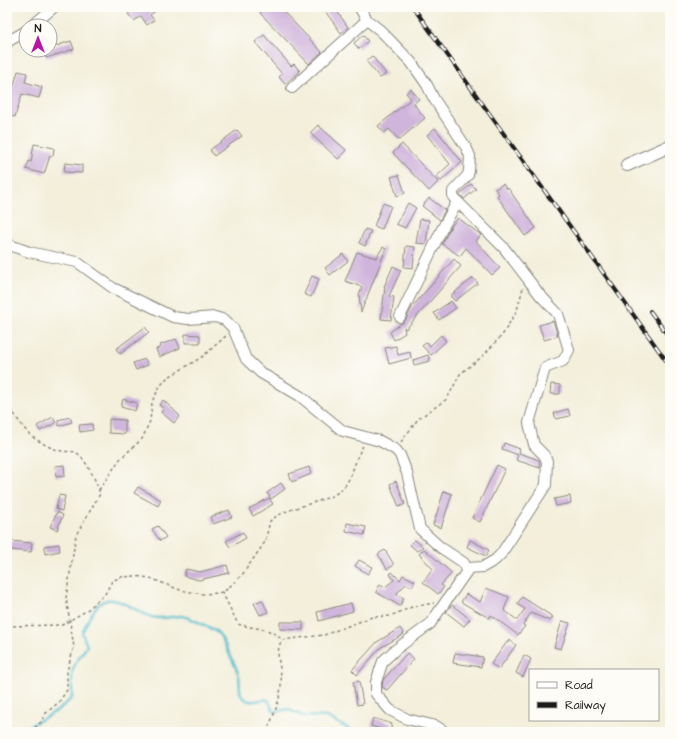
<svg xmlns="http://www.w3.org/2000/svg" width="677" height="739" viewBox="0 0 677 739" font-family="'Architects Daughter',sans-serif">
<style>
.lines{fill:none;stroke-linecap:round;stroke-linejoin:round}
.stream{stroke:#51bccd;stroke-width:2.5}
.building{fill:#cfb4db}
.minor-casing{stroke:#88867c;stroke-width:12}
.major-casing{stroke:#88867c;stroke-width:14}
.path{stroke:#88867c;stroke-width:1.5;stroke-dasharray:3 3;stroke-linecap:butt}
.minor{stroke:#fff;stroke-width:10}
.major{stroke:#fff;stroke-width:12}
.rail-casing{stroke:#1c1c1c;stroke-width:4}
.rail{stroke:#fdfcf7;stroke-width:2.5;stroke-dasharray:8;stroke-linecap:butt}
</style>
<rect width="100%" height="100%" fill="#fdfcf7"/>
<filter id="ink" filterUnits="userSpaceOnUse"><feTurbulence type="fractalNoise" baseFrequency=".025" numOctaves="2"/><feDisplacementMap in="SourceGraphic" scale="8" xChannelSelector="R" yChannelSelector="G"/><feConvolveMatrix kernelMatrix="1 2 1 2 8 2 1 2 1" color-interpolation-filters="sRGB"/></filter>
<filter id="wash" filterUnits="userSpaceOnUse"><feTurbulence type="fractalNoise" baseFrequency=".012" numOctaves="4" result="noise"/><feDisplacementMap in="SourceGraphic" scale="16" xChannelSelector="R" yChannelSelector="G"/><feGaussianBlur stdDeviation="0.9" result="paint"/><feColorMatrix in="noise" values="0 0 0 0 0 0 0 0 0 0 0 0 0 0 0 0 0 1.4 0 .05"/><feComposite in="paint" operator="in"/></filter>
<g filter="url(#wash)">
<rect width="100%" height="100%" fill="#f3efdb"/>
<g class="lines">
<path class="stream" d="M18,732L57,711L72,698V672L76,662L87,646L82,633C87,622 93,607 104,601C118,595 138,613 152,617C161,620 173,616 182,616C187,616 213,629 218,633C221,635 238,671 239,676C241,683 236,699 250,701C255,702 262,699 268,700L274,712L288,709L303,716L327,717L351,730"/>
</g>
<g id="blocks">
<g class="building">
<polygon points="138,7 161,7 150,15 154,20 147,25 141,16 134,21 128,14"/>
<polygon points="266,7 279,7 322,52 309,64 260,13"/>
<polygon points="322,7 334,7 348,27 341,33"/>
<polygon points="264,35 291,66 294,64 300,71 285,84 279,77 282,74 255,42"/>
<polygon points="363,35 368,41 359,49 354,43"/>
<polygon points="71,41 74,49 46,58 44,50 50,50 50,48"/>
<polygon points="372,56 386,74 380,78 366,61"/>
<polygon points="18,71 27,73 25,82 42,87 39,98 22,94 15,117 7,115 7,108"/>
<polygon points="411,89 419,99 414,103 416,107 425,118 399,140 389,129 384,133 378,126 411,99 406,93"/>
<polygon points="318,125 346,150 338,159 310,133"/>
<polygon points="435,128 462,162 441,181 436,177 450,164 427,135"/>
<polygon points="237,130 242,136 214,156 210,150"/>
<polygon points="34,144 54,148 53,156 50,156 44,174 26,169 29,161 31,162"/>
<polygon points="402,144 438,182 429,191 393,153"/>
<polygon points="65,163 82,165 82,173 64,172"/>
<polygon points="399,175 405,193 397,196 391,177"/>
<polygon points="471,184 476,189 464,199 460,194"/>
<polygon points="503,184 507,189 508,188 536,228 525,236 497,196 499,194 495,189"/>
<polygon points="429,198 445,210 440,220 422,206"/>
<polygon points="383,203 391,206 382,229 374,226"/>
<polygon points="408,203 416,208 405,228 396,224"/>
<polygon points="458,218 481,235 476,241 500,268 492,275 466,248 460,256 442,244 450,228"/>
<polygon points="420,219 429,220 426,244 416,243"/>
<polygon points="365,229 371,231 365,246 359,243"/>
<polygon points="406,246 415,247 413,268 404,267"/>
<polygon points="383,247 386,249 361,312 359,295 362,287 345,281 357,252 376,258"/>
<polygon points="343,254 348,261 330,275 325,268"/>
<polygon points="454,259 461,266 406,329 404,327 405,333 394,340 390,332 405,321 412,307"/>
<polygon points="393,266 401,270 389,296 394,297 391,320 381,319 385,287 384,287"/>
<polygon points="312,276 319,279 311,297 304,294"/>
<polygon points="473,278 478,283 455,301 450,296"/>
<polygon points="451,301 456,308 439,320 434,313"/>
<polygon points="553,321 558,336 544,340 539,325"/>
<polygon points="145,327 149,332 120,354 116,349"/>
<polygon points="185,334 200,335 200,343 185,343"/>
<polygon points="441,335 446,341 431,355 422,346 427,342 430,346"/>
<polygon points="176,339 180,348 159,357 156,349 161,347 160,345"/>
<polygon points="396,346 398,355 410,352 411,358 389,364 385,348"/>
<polygon points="428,355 430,361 414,365 413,360"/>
<polygon points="145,359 148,365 136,370 133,363"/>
<polygon points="551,384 560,385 560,394 550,394"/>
<polygon points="123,399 137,403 135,411 121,407"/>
<polygon points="163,400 180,416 174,423 161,412 164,409 159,405"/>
<polygon points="568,409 570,416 556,419 554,413"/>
<polygon points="53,417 56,423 40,431 37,426"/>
<polygon points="70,417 72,422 59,426 58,420"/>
<polygon points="109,419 125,420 125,434 109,433"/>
<polygon points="92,424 93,430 80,432 79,425"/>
<polygon points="504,443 520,449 519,453 539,460 540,468 516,460 518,455 502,449"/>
<polygon points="64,465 65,476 56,477 55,466"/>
<polygon points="497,465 505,469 480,522 472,518"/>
<polygon points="309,467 311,474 292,482 289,474"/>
<polygon points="396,481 405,504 399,507 390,484"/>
<polygon points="281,483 285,489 271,499 267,493"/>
<polygon points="138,487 161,500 158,506 134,493"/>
<polygon points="444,491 452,494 441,528 433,525"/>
<polygon points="59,495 65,496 62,511 56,509"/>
<polygon points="570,496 571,503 556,506 554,499"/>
<polygon points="269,498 273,504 253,516 249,509"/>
<polygon points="229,510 232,517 213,524 210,517"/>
<polygon points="57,512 63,515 57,530 50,527"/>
<polygon points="347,523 366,527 364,535 346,531"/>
<polygon points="158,526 166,537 160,541 152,529"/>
<polygon points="243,532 246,538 230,547 226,541"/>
<polygon points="415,540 423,547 417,551 410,545"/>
<polygon points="470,540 489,550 486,556 467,547"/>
<polygon points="11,541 32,543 31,552 11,550"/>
<polygon points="59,544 60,551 45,554 44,546"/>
<polygon points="424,549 452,573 441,585 444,587 438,594 423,582 433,569 419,554"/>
<polygon points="385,550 393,563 393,566 387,569 378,554"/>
<polygon points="359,560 372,567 368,574 355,566"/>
<polygon points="227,565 229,573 199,580 184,576 186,569 200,572"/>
<polygon points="392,572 400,580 403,575 415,581 412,587 406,584 396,594 404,598 400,606 376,592 380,584 385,587 394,580 390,574"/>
<polygon points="486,588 509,597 504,610 517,620 525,609 517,604 522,597 553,617 550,621 531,613 523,625 525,626 518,635 491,615 489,618 461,602 466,594 480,602"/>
<polygon points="262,600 268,612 260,615 254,603"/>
<polygon points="351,603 353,611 319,621 317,612"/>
<polygon points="452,605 470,619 464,626 446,612"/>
<polygon points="562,621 570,623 561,649 554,647"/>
<polygon points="280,622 303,622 303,630 280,629"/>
<polygon points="400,628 404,634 380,648 357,675 352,670 377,642"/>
<polygon points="510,640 516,645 499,669 491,664 507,642 509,643"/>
<polygon points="407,653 414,659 387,690 382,687 383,680"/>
<polygon points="455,653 483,657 481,667 453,663"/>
<polygon points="524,655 531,659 523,677 516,673"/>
<polygon points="359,681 363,704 357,705 353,682"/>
<polygon points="373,718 392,724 390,732 371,726"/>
</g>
</g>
</g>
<g filter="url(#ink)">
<use href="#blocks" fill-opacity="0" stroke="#88867c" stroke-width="1"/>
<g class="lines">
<g class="minor-casing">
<g id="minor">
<polyline points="359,7 367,20 381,31 411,62 427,85 434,99 466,147 470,156 469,170 468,175 453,191 453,197 504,248 540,295 558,314 569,350 563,361 545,368 529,423 534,445 544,455 547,461 546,485 501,554 495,560 483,567 467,568"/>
<polyline points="32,26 54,7"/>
<polyline points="7,42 26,31"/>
<polyline points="292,88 367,20"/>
<polyline points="7,244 29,252 77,262 113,288 173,317 188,319 215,317 225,320 233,328 246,359 261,373 300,396 343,431 380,441 396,450 400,455 407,473 420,529 440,547 464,563 467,571 430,624 395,650 383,661 376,682 376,694 390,710 407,719 436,726 445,732"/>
<polyline points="400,317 441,231 457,202"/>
</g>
</g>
<g class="major-casing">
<polyline id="major" points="627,165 670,146"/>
</g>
<g class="path">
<path d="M7,404C16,415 22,429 34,438C42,443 53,450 62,451C66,452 71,451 75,452C84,455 98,484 100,494L76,535L66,598L74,647L67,671V690L59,702L45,714L41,722L30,732"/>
<polyline points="401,442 418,419 447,399 460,374 483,356 503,334 517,310 523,288"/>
<polyline points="99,490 120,459 142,439 150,421 152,402 160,386 167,378 202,357 226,336"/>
<path d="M222,592L238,624C254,630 270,626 282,640"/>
<path d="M7,626L62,625L86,611L105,594L112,581L121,577L135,576L150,578L180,590L203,594L219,593L226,590L242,575L265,542L270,521C288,505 330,503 343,488C353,477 355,458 363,446"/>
<path d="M266,732C273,718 280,701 281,685C283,668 273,655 282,640L324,635L372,617L390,616L412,607L434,603"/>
</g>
<use href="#minor" class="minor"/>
<use href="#major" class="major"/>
<g class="rail-casing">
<g id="rail">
<polyline points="413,7 670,366"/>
<polyline points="650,311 670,338"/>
</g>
</g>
<use href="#rail" class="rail"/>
</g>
</g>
<rect width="677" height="739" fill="none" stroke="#fdfcf7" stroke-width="24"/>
<rect x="529" y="669" width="130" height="52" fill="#fdfcf7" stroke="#a3a29f"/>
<rect x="537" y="682" width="20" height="6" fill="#ffffff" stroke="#a3a29f"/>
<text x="565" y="689" font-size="12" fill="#1c1c1c">Road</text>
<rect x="537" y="702" width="20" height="6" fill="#1c1c1c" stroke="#a3a29f"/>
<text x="565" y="709" font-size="12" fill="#1c1c1c">Railway</text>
<g transform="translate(38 38)"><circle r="19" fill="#fdfcf7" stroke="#a3a29f"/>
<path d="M0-3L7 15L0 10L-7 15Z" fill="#b5179e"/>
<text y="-6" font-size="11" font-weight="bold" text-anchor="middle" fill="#1c1c1c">N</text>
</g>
</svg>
